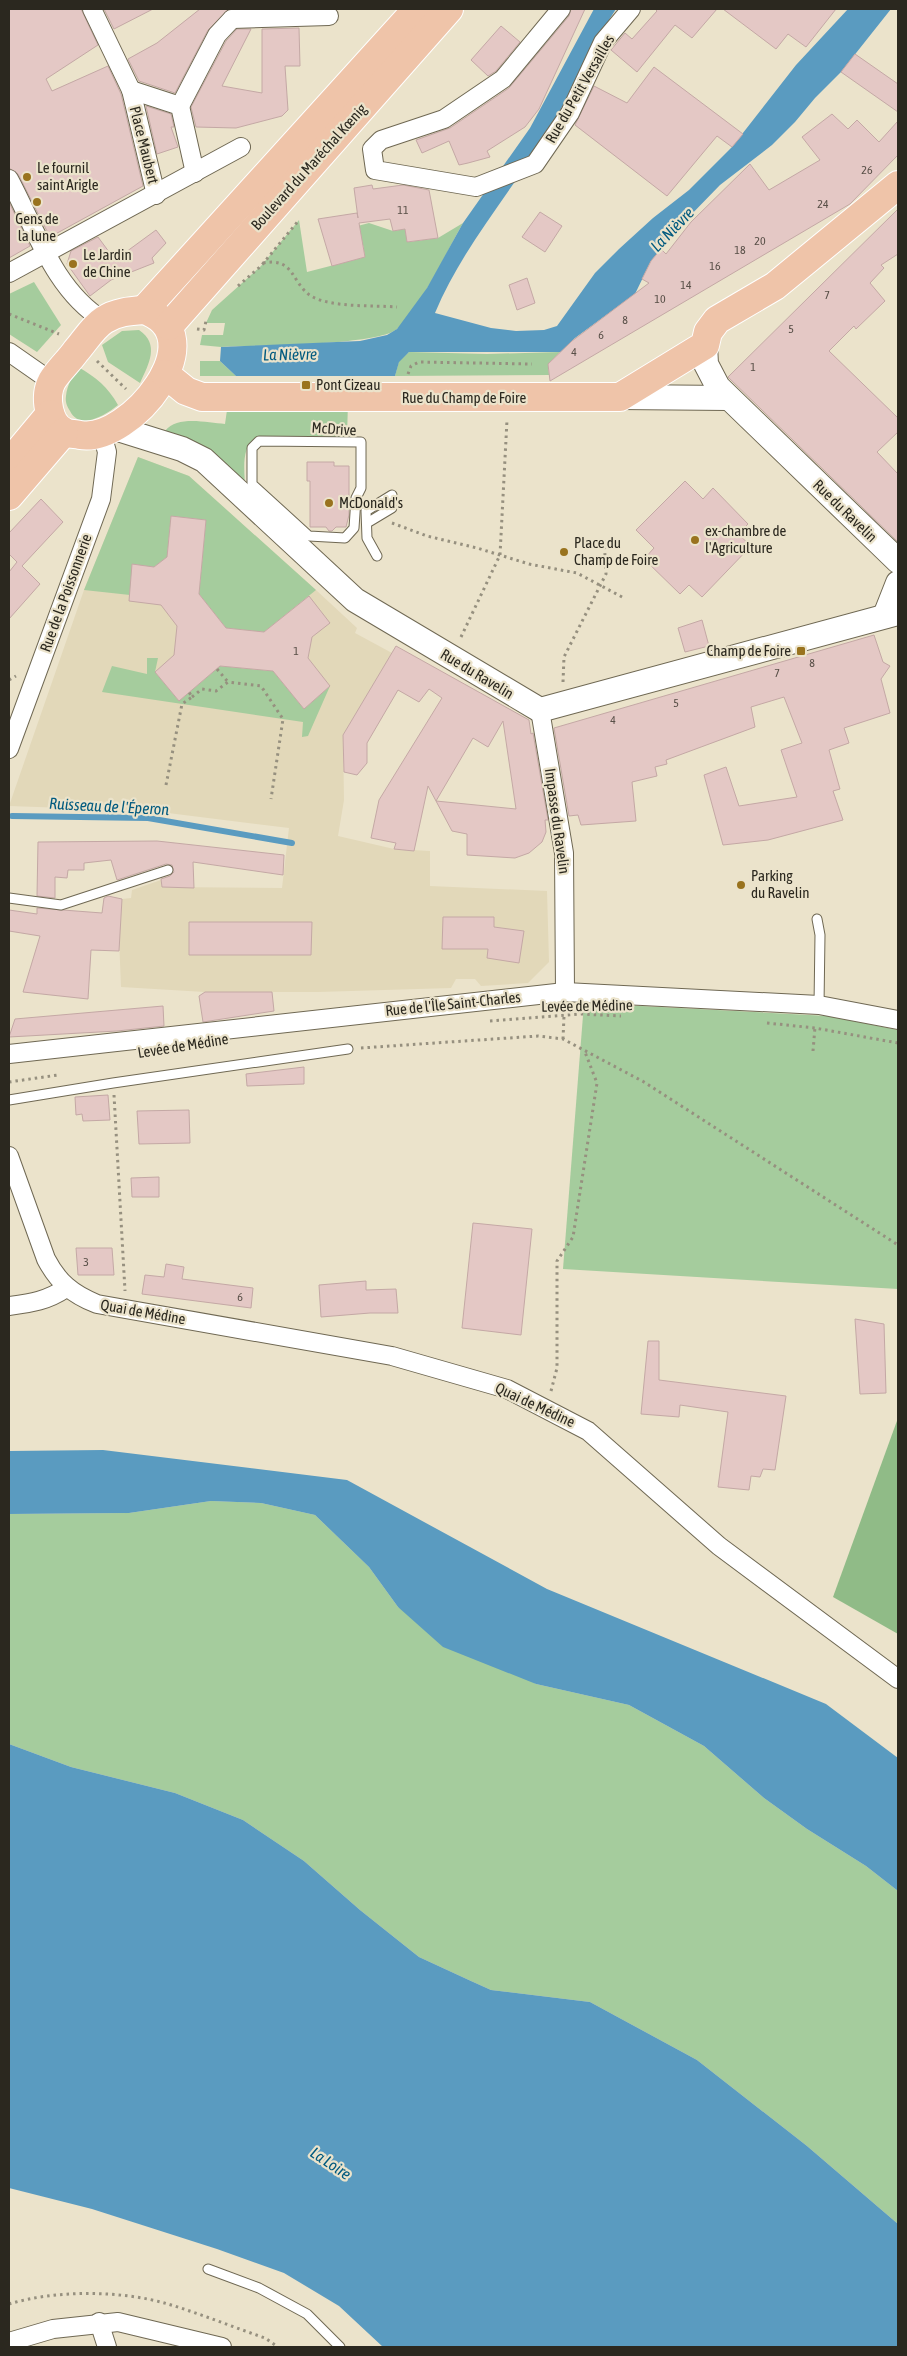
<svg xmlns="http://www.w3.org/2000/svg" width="907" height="2356" viewBox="0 0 907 2356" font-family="'Asap Condensed',sans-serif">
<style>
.built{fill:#e2d8b9}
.green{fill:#a5cc9d}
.forest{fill:#90bb87}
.water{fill:#5a9bc0}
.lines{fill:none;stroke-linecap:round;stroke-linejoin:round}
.stream{stroke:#5a9bc0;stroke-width:6}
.building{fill:#e4c8c5;stroke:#c4a8a5}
.lane-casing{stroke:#6f6853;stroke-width:11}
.street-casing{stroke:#6f6853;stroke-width:20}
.secondary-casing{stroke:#6f6853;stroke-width:26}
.primary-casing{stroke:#fff;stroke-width:30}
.path{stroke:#96907f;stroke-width:3;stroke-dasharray:2.5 4;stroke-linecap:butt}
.lane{stroke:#fff;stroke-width:9}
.street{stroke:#fff;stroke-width:18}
.secondary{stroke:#fff;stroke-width:24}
.primary{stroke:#efc4a9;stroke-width:28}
.poi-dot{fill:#99731e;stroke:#ebe3cb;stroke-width:2}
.labels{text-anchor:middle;stroke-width:4.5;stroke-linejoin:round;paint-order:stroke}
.number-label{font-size:12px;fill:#595048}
.street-label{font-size:15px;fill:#2b281f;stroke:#ebe3cb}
.poi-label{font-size:15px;fill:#2b281f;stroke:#ebe3cb;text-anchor:start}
.water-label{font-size:16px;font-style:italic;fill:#015a7f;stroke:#ebe3cb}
</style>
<rect width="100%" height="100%" fill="#ebe3cb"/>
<polygon class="built" points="138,457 189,476 316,590 357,628 355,633 392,653 343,735 344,800 338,836 394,849 430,851 430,886 547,891 549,962 528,983 481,986 475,979 456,979 451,988 318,992 205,992 121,987 119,937 122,899 131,898 132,890 161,880 162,887 282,888 289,828 152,811 9,806 84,590"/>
<g class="green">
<path d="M299,220L307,272L365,257L363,245L354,247L350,228L369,223L393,231L405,229L408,242L438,238L463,223C447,251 420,309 397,329C377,346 253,345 221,347L200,345L202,335H223L225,323H206L212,310L261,266Z"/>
<polygon points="34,282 61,325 37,352 9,334 9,294"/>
<path d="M139,330C160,344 149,364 140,383L108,362L102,345L122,331Z"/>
<polygon points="409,352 487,354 560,352 548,364 549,375 395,376 399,361"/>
<polygon points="200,361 220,361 236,376 200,376"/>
<path d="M78,367C96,377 108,387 118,405C106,415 80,431 70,411C67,406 65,402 66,396C67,385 73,376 78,367Z"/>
<path d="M348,402L347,437L261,436C239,442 245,471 245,489L165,431C178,415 207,423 225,424L228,403Z"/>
<polygon points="138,457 189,476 316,590 264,632 226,628 199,594 206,520 171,516 167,557 154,567 130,595 84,590"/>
<polygon points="147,658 158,658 155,672 179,701 220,666 273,671 304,709 330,686 308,736 302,737 303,722 102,692 112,666 147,674"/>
<polygon points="584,1003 828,1016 898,1030 898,1289 563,1269"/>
<polygon points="211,1501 261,1503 315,1515 369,1567 398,1607 536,1684 629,1705 704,1746 764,1798 807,1829 866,1866 898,1891 898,2224 807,2146 697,2060 590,2002 491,1990 471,1981 419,1957 360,1910 304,1861 243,1820 175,1793 71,1767 9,1744 9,1514 129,1513"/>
</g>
<polygon class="forest" points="898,1418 898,1634 833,1597"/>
<g class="water">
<path d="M594,9H616C590,48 572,92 548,132C511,192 462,248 435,313L491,328L516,331L544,330L557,326L595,273L619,249L653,218L689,190L732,147L796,65L848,9H891L841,72L815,98L795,122L772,145L720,185L685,221L651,261L635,294L575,338L561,352H409L399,362L395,376H236L220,361L221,347L360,341L387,335L397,329L427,288L463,223L530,128Z"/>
<polygon points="103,1450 347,1480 547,1589 826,1704 898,1758 898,1891 866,1866 807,1829 764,1798 704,1746 629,1705 536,1684 443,1647 398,1607 369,1567 315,1515 261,1503 211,1501 129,1513 9,1514 9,1451"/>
<polygon points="9,1744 71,1767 175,1793 243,1820 304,1861 360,1910 419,1957 471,1981 491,1990 590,2002 697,2060 807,2146 898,2224 898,2347 383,2347 339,2306 284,2273 217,2249 92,2209 9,2188"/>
</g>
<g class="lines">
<polyline class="stream" points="12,816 148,818 292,843"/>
</g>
<g class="building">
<polygon points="9,9 81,9 98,45 46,79 52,91 108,66 121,94 143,186 50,237 18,174 9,168"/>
<polygon points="104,9 153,9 114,29"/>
<polygon points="200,9 229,9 208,30 175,93 139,81 128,59 157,43"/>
<polygon points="571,9 585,9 539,109 525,127 487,151 490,157 468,163 459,165 449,141 422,153 416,140 450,128 509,88 569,16"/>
<polygon points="655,9 717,9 692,38 675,25 637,72 611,50 625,33 632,39 657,11"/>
<polygon points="723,9 836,9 806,47 788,34 776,49"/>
<polygon points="501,26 520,42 496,71 488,76 471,60"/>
<polygon points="299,28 300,66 285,66 288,110 282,116 236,128 196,127 191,107 226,41 237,29 251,29 222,86 262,93 262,29"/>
<polygon points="855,54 898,84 898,112 841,72"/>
<polygon points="654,67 743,134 732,147 717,136 667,196 575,125 594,86 627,103"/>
<polygon points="146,106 171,114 174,127 171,127 178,147 157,154"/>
<polygon points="832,114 848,129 857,120 879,142 898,121 898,155 850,204 550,381 548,364 572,341 649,283 642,279 651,261 661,249 666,254 691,222 750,164 769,190 820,160 802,137"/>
<polygon points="372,185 373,189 403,185 429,190 438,238 407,242 405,229 393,231 390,219 359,223 365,257 332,266 318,219 357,213 358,218 354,188"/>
<polygon points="9,202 30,246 9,258"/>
<polygon points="898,209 898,254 881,265 884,268 870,283 885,301 856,329 854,326 829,351 898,418 898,432 877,452 898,474 898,542 728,377"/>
<polygon points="540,212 562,226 545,252 522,237"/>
<polygon points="156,230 166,243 152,258 154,263 111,280 90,296 67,264 71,251 98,237 115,260"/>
<polygon points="527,278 535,303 517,310 509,285"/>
<polygon points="307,462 334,462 334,466 349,466 349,515 346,527 336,527 332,531 329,531 326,527 310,527 310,481 307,481"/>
<polygon points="685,481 703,499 713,488 748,524 738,534 751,546 702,597 689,585 680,594 644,559 654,548 636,530"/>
<polygon points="41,499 63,522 22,566 40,584 9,619 9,572 17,562 9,554 9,533"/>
<polygon points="171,516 206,520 199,594 226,628 264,632 309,596 330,623 312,637 308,658 330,686 304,709 273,671 220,666 179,701 155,672 174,655 177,626 161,605 129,601 132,564 154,567 167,557"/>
<polygon points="702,620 709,646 685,652 678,628"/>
<polygon points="874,635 883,662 890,666 881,679 890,713 844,728 849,743 829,750 840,789 833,791 843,820 768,840 723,845 704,775 726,767 739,806 797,797 781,750 802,743 784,697 751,707 755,727 666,760 667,764 655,767 657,776 632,782 636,821 581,825 578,815 569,816 554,728"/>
<polygon points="396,646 529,720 531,734 533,733 548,820 545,820 546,832 542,842 529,853 515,858 467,855 467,834 452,831 436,801 516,809 503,721 488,747 473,738 436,801 428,786 414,851 394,849 396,843 371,838 379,800 442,698 429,689 419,702 398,690 367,743 367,763 357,775 344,772 343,735"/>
<polygon points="157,841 284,855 283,875 193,862 194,888 162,887 161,879 170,876 174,872 172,865 166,864 117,880 111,860 84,863 84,870 68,870 67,878 55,877 55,898 37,896 38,842"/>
<polygon points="108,896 122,899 119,951 91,950 88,999 23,992 40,936 9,931 9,910 37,914 37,908 102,913 104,898"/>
<polygon points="443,917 494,917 494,927 524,931 519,963 487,958 488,949 442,949"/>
<polygon points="189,922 312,922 311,955 189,955"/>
<polygon points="205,992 272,992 274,1011 203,1022 199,996"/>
<polygon points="163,1006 164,1026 117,1031 9,1037 15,1019"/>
<polygon points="304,1067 304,1084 247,1086 246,1074"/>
<polygon points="108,1095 110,1120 83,1121 82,1114 76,1115 75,1097"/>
<polygon points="189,1110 190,1143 139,1144 137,1111"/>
<polygon points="159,1177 159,1197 132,1197 131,1178"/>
<polygon points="473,1223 532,1229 521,1335 462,1328"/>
<polygon points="76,1248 112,1248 114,1275 78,1275"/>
<polygon points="166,1264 184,1267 182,1279 253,1288 251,1308 142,1294 145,1275 164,1277"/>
<polygon points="366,1281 366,1290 396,1289 398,1313 370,1313 321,1317 319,1285"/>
<polygon points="855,1319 884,1324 886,1393 860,1394"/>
<polygon points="648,1341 659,1341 659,1380 786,1396 775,1470 763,1469 760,1477 751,1476 749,1490 718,1487 728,1412 680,1405 679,1417 641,1414"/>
</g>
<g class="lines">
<g class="lane-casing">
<g id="lane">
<polygon points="259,441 361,442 361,488 356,498 354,528 345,538 309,536 252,484 252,448"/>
<polyline points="367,523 392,508"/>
<polyline points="377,556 367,538 366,511 392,495"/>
<polyline points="9,898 61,905 168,870"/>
<polyline points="817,919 820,935 819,1005"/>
<polyline points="9,1100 113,1083 348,1049"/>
<polyline points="208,2269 259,2288 307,2314 340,2347"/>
</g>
</g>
<g class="street-casing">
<g id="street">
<polyline points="92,9 131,90"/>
<polyline points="561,9 503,79 444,119 381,140 372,149 375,170 476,187 535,164 570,113 603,42 631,9"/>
<polyline points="232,19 329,16"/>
<polyline points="180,106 217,35 232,19"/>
<path d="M9,179C35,227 54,290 103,320"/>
<polyline points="156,195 131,90 180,106 195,173"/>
<polyline points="9,273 241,147"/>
<polyline points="9,352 52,382"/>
<polyline points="540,710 564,853 565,992"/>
<polyline points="9,749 101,499 107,452 102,434"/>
<polyline points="9,1054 565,992 819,1005 898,1020"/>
<path d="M9,1156L46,1259C58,1282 72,1294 97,1304L392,1356L507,1389L588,1431L719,1546L898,1679"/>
<path d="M9,1306C31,1303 47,1301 66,1288"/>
<polyline points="99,2322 107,2347"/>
<polyline points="9,2342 53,2329 118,2322 222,2347"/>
</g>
</g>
<g class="secondary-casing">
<g id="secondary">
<polyline points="705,345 706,364 718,387 898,561"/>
<polyline points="620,397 728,398"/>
<polyline points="115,428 182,449 204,460 355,600 540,710 898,613"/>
<polyline points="885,616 898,583"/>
</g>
</g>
<g class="primary-casing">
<g id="primary">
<polyline points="144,310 417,9"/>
<path d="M144,310C218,335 130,444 80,435C75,434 69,434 65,432C48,425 44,396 52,381C58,371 69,361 76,351C84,342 93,327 104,320C116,312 130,311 144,310Z"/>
<polyline points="169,326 449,9"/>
<polyline points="165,374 186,391 202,397 620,397 705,345 708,332 717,320 775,286 898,185"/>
<polyline points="9,463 50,414"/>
<polyline points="9,496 64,432"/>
</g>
</g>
<g class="path">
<path d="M263,263C295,257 291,283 311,296C332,308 372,305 397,307"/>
<polyline points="238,286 261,266 299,220"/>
<polyline points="9,314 59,334"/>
<polyline points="197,329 204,330 206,321"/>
<polyline points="97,361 126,389"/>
<polyline points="408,374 411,366 419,362 532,364"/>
<polyline points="392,523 427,536 477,548 529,564 577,573 624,598"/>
<polyline points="461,637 500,555 507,420"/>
<polyline points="217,669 228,682"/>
<polyline points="9,680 16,676"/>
<polyline points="563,682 564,657 606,574 604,538"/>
<polyline points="192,697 202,689 216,691 228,682 261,686 283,719 271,799"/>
<polyline points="166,785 182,704 192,697 189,692"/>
<polyline points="490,1021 581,1014 621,1016"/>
<polyline points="767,1023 815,1028 898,1043"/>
<polyline points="563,1039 564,1016"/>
<polyline points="361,1048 538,1036 563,1039 644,1082 898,1245"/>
<polyline points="813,1051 815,1027"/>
<polyline points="9,1082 58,1075"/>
<polyline points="114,1095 125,1291"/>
<polyline points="551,1391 557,1368 557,1261 573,1237 597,1083 585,1052"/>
<path d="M9,2304C55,2290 121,2290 168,2304C201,2314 233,2327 265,2338L278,2347"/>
</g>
<use href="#lane" class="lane"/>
<use href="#street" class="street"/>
<use href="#secondary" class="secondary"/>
<use href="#primary" class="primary"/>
</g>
<g class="poi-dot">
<circle cx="27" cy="177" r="5"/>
<circle cx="37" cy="202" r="5"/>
<circle cx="73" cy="264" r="5"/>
<rect x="301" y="380" width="10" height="10" rx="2.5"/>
<circle cx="329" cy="503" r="5"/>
<circle cx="695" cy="540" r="5"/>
<circle cx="564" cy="552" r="5"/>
<rect x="796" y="646" width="10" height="10" rx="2.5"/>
<circle cx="741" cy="885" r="5"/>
</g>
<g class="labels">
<g class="number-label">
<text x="867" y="174">26</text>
<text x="823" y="208">24</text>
<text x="403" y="214">11</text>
<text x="760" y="245">20</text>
<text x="740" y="254">18</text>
<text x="715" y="270">16</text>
<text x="686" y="289">14</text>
<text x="827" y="299">7</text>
<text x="660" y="303">10</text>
<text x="625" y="324">8</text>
<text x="791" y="333">5</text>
<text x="601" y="339">6</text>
<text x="574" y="356">4</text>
<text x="753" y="371">1</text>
<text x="296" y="655">1</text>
<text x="812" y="667">8</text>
<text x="777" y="677">7</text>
<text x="676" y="707">5</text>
<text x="613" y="724">4</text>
<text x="86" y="1266">3</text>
<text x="240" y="1301">6</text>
</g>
<g class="street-label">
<text transform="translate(580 89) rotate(-60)" y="5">Rue du Petit Versailles</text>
<text transform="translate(144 145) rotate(76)" y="5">Place Maubert</text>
<text transform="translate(309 167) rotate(-48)" y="5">Boulevard du Maréchal Kœnig</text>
<text x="464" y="403">Rue du Champ de Foire</text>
<text transform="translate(334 429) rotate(4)" y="5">McDrive</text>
<text transform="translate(845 511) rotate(44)" y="5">Rue du Ravelin</text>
<text transform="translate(66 593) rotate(-70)" y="5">Rue de la Poissonnerie</text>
<text transform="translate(477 674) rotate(31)" y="5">Rue du Ravelin</text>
<text transform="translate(557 821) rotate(82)" y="5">Impasse du Ravelin</text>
<text transform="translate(453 1004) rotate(-6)" y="5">Rue de l'Île Saint-Charles</text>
<text transform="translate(587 1006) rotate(-1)" y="5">Levée de Médine</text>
<text transform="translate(183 1046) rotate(-9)" y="5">Levée de Médine</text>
<text transform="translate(143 1312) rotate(10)" y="5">Quai de Médine</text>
<text transform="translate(535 1405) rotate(25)" y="5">Quai de Médine</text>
</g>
<g class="poi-label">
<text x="37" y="173">Le fournil<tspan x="37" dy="17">saint Arigle</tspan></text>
<text x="37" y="224" text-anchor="middle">Gens de<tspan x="37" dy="17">la lune</tspan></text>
<text x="83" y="260">Le Jardin<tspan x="83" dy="17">de Chine</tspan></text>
<text x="316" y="390">Pont Cizeau</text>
<text x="339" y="508">McDonald's</text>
<text x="705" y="536">ex-chambre de<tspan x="705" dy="17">l'Agriculture</tspan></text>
<text x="574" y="548">Place du<tspan x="574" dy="17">Champ de Foire</tspan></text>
<text x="791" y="656" text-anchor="end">Champ de Foire</text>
<text x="751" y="881">Parking<tspan x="751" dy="17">du Ravelin</tspan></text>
</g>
<g class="water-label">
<text transform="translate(672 229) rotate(-46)" y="6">La Nièvre</text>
<text transform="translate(290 354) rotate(-1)" y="6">La Nièvre</text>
<text transform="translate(109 806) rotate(3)" y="6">Ruisseau de l'Éperon</text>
<text transform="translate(331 2163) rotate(34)" y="6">La Loire</text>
</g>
</g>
<rect width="907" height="2356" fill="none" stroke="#2b281f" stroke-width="20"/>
</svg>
